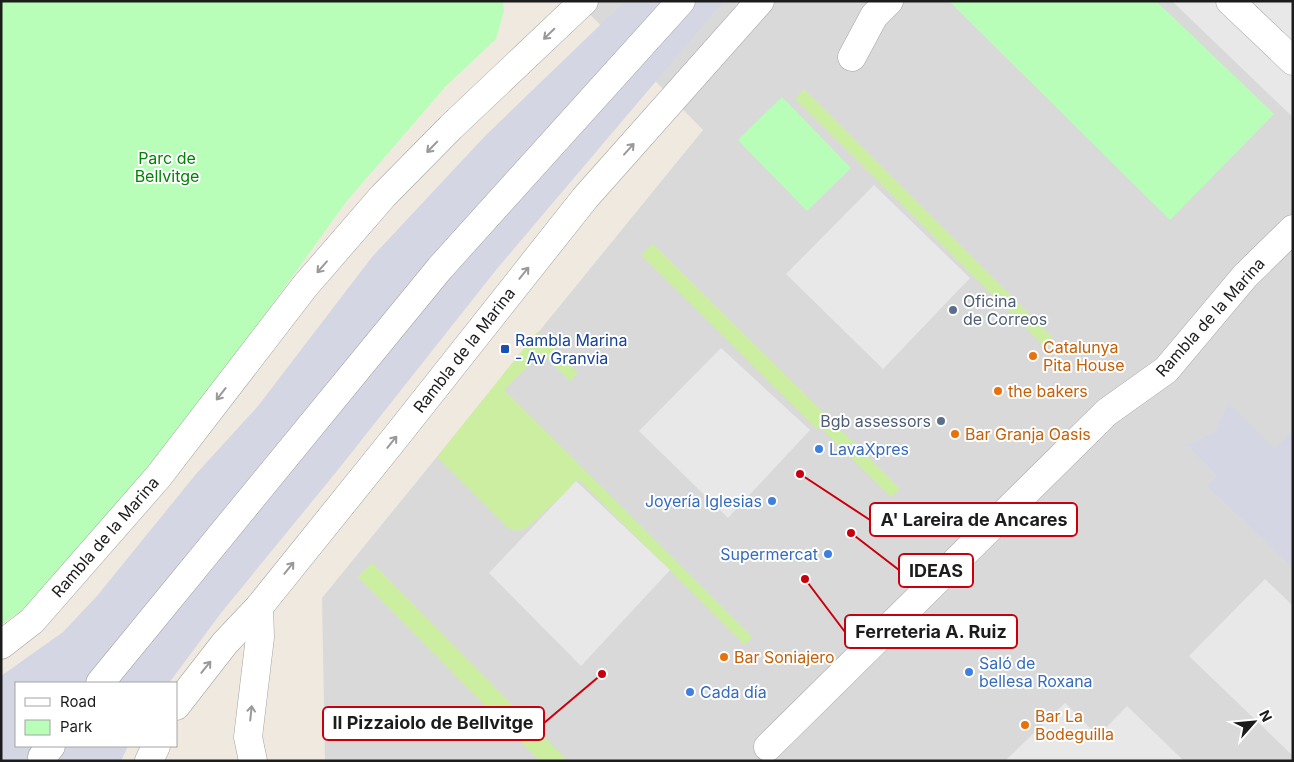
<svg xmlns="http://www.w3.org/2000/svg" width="1294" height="762" viewBox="0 0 1294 762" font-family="Inter,sans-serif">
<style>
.residential{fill:#dad9d9}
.grass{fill:#cceea1}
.park{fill:#b8feb9}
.parking{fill:#e8e8e8}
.plaza{fill:#d5d6e4}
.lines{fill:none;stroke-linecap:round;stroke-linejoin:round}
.minor-casing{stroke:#a3a3a3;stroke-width:29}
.minor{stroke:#fff;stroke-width:28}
.oneway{stroke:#999}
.service-dot{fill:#5c6f8a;stroke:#fff;stroke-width:2}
.transit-dot{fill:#1a4fb4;stroke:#fff;stroke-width:2}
.food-dot{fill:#e8710a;stroke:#fff;stroke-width:2}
.shop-dot{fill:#3f7fe0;stroke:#fff;stroke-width:2}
.labels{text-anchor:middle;stroke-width:4;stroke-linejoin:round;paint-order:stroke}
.park-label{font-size:16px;fill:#018304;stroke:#fff}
.service-label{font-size:16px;fill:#4e5e75;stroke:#fff;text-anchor:start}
.street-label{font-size:16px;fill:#1c1c1c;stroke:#fff}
.transit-label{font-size:16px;fill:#164399;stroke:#fff;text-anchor:start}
.food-label{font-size:16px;fill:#c56008;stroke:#fff;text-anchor:start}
.shop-label{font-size:16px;fill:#366cbe;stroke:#fff;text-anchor:start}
.leader{fill:none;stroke:#c8000d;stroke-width:2}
.callout-dot{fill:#c8000d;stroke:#fff;stroke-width:2}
.callout{fill:#fff;stroke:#c8000d;stroke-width:2}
.callout-label{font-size:18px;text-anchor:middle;font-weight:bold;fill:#1c1c1c}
</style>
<rect width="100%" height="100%" fill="#efe9e0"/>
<polygon class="residential" points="577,1 1293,1 1293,761 325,761 322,598 703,130"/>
<g class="grass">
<polygon points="804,89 1052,337 1044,346 795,99"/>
<polygon points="653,244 900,489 891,497 821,428 817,429 641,255"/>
<path d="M537,332L578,373L570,381L542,353L504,390L752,637L745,645L579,480L529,526C522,531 516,532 508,528L437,457Z"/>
<polygon points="372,563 568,761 540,761 358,577"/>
</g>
<g class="park">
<polygon points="1,1 503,1 504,11 496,39 446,86 346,202 155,467 58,584 1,625"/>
<polygon points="949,1 1156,1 1274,114 1170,220"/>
<polygon points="782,97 851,168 807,211 738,140"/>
</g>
<g class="parking">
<polygon points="1172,1 1293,1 1293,117 1278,103"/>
<polygon points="874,185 970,278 883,369 786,274"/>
<polygon points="721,348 810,430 728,518 639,431"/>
<polygon points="576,481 670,570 581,666 489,573"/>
<polygon points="1265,579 1293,606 1293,756 1189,656"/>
<polygon points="1065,703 1098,736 1127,706 1184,761 1005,761"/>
</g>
<g class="plaza">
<polygon points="625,1 724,1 496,270 337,471 221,613 169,683 16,683 16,746 128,746 121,761 1,761 1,676 63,632 97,596 196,474 258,406 372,257 485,136"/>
<polygon points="1228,403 1274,449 1293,430 1293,568 1207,486 1217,476 1187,445 1215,432"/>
</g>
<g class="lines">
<g class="minor-casing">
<g id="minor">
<polyline points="1230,1 1293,61"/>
<polyline points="852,57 874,16 889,1"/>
<polyline points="1,645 32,621 158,477 305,286 383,196 451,127 584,1"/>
<polyline points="100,683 440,268 681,1"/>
<polyline points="176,706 225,643 259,607 395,438 585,198 760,1"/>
<polyline points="768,747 1107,412 1166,370 1245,276 1293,229"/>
<polyline points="42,757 51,746"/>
<polyline points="149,761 156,746"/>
<polyline points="253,761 248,737 260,637 259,607"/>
</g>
</g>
<use href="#minor" class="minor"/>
</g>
<defs><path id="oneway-shaft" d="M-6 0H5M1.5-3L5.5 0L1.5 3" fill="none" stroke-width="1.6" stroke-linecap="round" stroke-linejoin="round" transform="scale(1.25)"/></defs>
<g class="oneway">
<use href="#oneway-shaft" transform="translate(549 34) rotate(136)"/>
<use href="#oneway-shaft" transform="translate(432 147) rotate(134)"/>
<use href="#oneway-shaft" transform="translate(629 149) rotate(-48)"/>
<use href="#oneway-shaft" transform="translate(322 267) rotate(131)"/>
<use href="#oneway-shaft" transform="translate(524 273) rotate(-51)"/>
<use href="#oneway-shaft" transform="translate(221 394) rotate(128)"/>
<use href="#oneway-shaft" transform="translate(392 442) rotate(-51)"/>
<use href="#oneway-shaft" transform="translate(289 568) rotate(-51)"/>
<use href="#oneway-shaft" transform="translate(206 667) rotate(-51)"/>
<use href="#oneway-shaft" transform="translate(251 713) rotate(-84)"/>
</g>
<g class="service-dot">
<circle cx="953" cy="310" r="5"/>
<circle cx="941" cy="421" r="5"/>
</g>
<rect class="transit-dot" x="500" y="344" width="10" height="10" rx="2.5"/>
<g class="food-dot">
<circle cx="1033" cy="356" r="5"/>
<circle cx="998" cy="391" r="5"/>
<circle cx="955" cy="434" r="5"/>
<circle cx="724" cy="657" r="5"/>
<circle cx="1025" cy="725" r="5"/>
</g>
<g class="shop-dot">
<circle cx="819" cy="449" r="5"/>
<circle cx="772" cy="501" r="5"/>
<circle cx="828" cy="554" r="5"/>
<circle cx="969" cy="672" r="5"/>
<circle cx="690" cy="692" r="5"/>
</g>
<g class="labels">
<g class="park-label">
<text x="167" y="164">Parc de<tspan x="167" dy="18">Bellvitge</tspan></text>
</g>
<g class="service-label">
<text x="963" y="307">Oficina<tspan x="963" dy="18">de Correos</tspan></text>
<text x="931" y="427" text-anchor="end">Bgb assessors</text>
</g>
<g class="street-label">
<text transform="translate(1210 317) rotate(-48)" y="6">Rambla de la Marina</text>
<text transform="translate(464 350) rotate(-52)" y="6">Rambla de la Marina</text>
<text transform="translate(105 537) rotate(-49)" y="6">Rambla de la Marina</text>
</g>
<g class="transit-label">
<text x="515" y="346">Rambla Marina<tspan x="515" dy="18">- Av Granvia</tspan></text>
</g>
<g class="food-label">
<text x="1043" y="353">Catalunya<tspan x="1043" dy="18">Pita House</tspan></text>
<text x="1008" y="397">the bakers</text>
<text x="965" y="440">Bar Granja Oasis</text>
<text x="734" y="663">Bar Soniajero</text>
<text x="1035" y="722">Bar La<tspan x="1035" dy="18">Bodeguilla</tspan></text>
</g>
<g class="shop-label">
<text x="829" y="455">LavaXpres</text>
<text x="762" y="507" text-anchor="end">Joyería Iglesias</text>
<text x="818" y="560" text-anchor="end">Supermercat</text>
<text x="979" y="669">Saló de<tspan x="979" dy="18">bellesa Roxana</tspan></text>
<text x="700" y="698">Cada día</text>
</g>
</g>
<path class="leader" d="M800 474L870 520M851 533L899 570M805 579L845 632M602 674L544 723"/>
<g class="callout-dot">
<circle cx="800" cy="474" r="5"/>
<circle cx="851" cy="533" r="5"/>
<circle cx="805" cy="579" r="5"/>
<circle cx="602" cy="674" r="5"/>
</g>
<g class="callout">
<rect x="870" y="503" width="207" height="33" rx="5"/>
<rect x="899" y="554" width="74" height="33" rx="5"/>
<rect x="845" y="615" width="172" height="33" rx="5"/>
<rect x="323" y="707" width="221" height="33" rx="5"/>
</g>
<g class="callout-label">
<text x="974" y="526">A' Lareira de Ancares</text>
<text x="936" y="577">IDEAS</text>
<text x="931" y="638">Ferreteria A. Ruiz</text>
<text x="433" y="729">Il Pizzaiolo de Bellvitge</text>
</g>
<rect width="1294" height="762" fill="none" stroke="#1c1c1c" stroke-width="5"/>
<rect x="15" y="682" width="162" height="65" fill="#ffffff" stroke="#a4a4a4"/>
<rect x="25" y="698" width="25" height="8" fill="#ffffff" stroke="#a4a4a4"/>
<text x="60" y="707" font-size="15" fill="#1c1c1c">Road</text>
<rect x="25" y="720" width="25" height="15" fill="#b8feb9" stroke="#a4a4a4"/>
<text x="60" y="732" font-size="15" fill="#1c1c1c">Park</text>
<g transform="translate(1254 722) rotate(63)" stroke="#ffffff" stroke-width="4" paint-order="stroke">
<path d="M0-4L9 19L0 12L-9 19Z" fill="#1c1c1c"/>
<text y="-8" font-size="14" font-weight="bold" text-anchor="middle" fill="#1c1c1c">N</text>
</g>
</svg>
